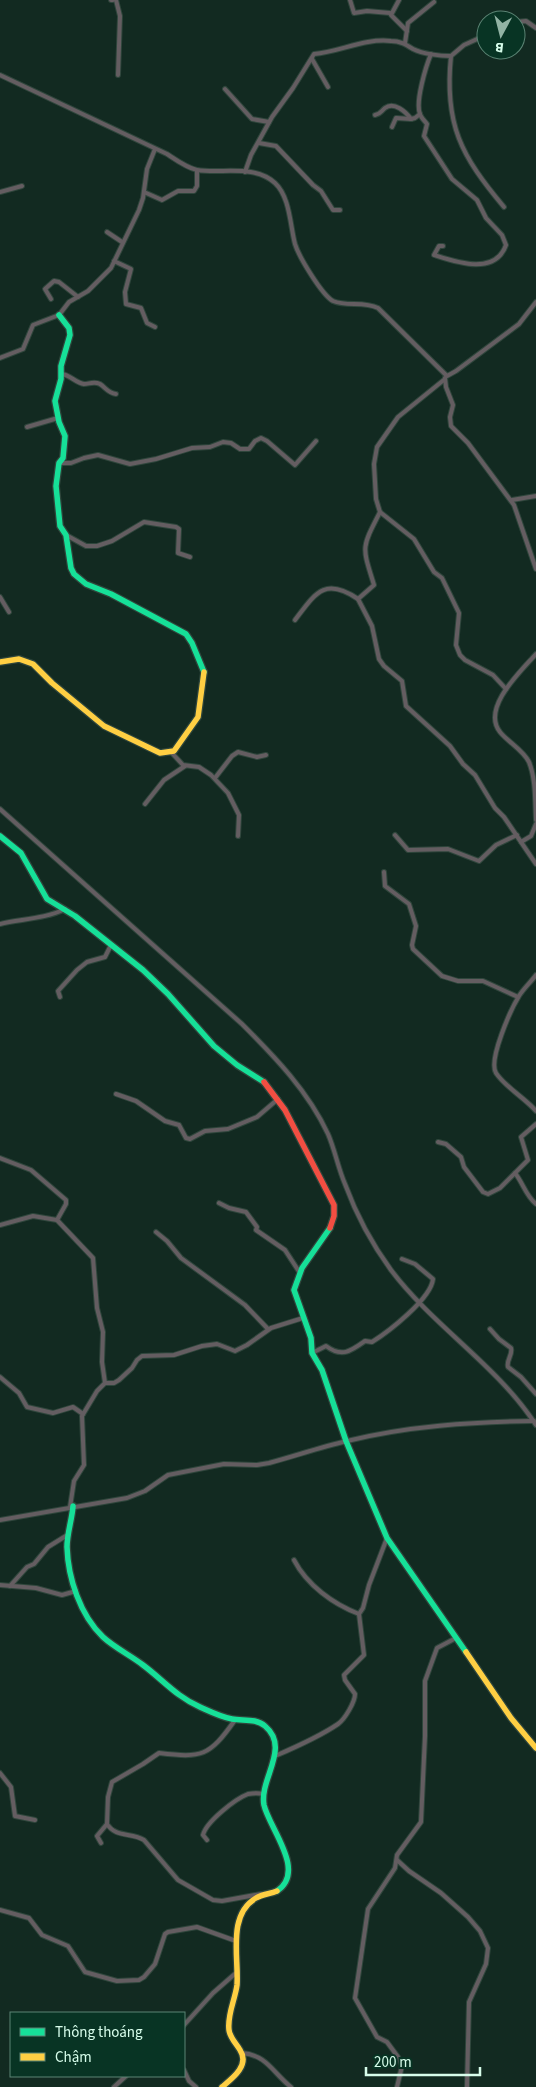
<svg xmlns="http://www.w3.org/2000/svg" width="536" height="2087" viewBox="0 0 536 2087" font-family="'Source Sans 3',sans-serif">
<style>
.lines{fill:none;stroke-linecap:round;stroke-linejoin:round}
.street-casing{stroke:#2f463c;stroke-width:6}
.fast-casing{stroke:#2f463c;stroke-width:8}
.slow-casing{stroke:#2f463c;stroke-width:8}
.jam-casing{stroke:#2f463c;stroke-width:8}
.street{stroke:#645d61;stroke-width:4}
.fast{stroke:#16e098;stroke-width:5.5}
.slow{stroke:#ffcf43;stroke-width:5.5}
.jam{stroke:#f24e42;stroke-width:5.5}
</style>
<rect width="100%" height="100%" fill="#122a21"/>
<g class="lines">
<g class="street-casing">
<g id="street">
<polyline points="111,0 113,0"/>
<polyline points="116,0 120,16 118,75"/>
<polyline points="350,0 354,13 367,11 390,13"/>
<polyline points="399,0 391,15 407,31"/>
<polyline points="516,22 526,21 536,28"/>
<polyline points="405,43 408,23 434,2"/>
<path d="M431,54C426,66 415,102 420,114C421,118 425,121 427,124L424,136L452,179L477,200L486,218L502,235L506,245C495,276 456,262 434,255L439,246H443"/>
<path d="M451,56C444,124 461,156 504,207"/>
<polyline points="312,59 328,87"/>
<path d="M0,75L167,154C176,160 187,168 197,170C222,174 254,164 275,183C290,197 290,225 295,244C299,257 322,295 333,301C347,307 363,301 378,308L447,376L456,371L519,324L536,302"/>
<polyline points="225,89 252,119 269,122"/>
<path d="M375,115C381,114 381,111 385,108C394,101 406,112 411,119L415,118L420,114"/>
<polyline points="392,127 396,118 411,119"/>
<polyline points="259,143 276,146 313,185 321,191 333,210 340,210"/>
<path d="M245,172L251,155L272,117L293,88L314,54C340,52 364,38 391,41C400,41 405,44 413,49C423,54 440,56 451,56L464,45L486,35"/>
<polyline points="0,192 22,186"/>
<polyline points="144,192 162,200 178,191 194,191 197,186 197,170"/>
<polyline points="107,232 122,242"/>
<polyline points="114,261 131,269 125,292 126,304 141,308 147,323 155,327"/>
<polyline points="51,299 45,289 54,281 59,282 78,297"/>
<polyline points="0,358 23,349 33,325 59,315 69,302 88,291 111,268 139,210 143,198 147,169 155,149"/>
<path d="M62,374C70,375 76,383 84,384C89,384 94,381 100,384C106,388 108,393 116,394"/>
<polyline points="445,378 446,387 453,405 450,417 451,426 468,443 514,505 536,569"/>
<path d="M445,379L398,417L377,447L374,464L376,499L380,512C361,549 362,546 374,585L358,599L372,626L379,659L384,666L402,681L406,706L450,746L463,764L475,775L495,808L504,817L536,864"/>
<polyline points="27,427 58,418"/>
<polyline points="59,463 71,463 84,458 98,455 130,464 156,459 192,448 210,447 223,442 231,443 240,449 249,449 255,441 261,438 267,441 295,465 316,441"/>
<polyline points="512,500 536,496"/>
<polyline points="380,512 414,539 434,572 442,578 459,613 456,645 460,655 465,660 493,675 506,689"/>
<polyline points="66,535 86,546 97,546 112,541 144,522 176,527 179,529 178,553 190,557"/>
<polyline points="0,597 9,612"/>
<path d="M295,620C315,594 324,576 358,599"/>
<path d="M536,654C521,671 481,708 500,732C508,742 523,750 529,762C536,779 535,802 536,820"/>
<polyline points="171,752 183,765 199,767 211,775 228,793 239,815 238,836"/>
<polyline points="215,778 232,756 238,752 257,757 266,755"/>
<polyline points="145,804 164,780 185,766"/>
<path d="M0,809L242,1024C275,1057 308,1091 328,1134C335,1150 338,1168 345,1184C356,1214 372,1244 391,1270C434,1327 497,1365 536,1425"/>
<polyline points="395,835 408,850 448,849 479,861 496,845 517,835"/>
<polyline points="521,842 531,836 536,824"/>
<polyline points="384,872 385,886 409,904 416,926 412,945 413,949 442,976 458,981 483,981 518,997"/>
<path d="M0,924C21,919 45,919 65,909"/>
<path d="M536,975C531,982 524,988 519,996C511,1009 488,1060 496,1073C505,1087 525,1098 536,1111"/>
<polyline points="60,997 58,991 77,970 87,962 105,957 111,945"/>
<polyline points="116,1094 136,1101 165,1121 179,1125 186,1138 190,1139 205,1131 228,1129 257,1117 278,1099"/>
<polyline points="438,1142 446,1144 461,1157 464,1167 483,1192 488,1194 500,1188 528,1160 521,1137 536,1124"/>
<polyline points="0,1158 31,1170 66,1200 66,1204 57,1220 93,1258 97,1308 103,1332 102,1362 105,1383 97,1391 82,1416 84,1465 74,1481 70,1507"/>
<path d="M515,1173C523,1183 526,1196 536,1204"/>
<polyline points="219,1203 229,1208 246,1212 257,1227 256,1230 285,1250 300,1273"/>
<polyline points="0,1225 33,1216 57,1220"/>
<polyline points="156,1232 167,1241 181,1258 245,1305 268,1329"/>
<path d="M490,1329L499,1339L511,1348C513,1355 506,1360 508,1367L521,1377L536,1394"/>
<path d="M312,1353L326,1346C342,1358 351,1351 365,1341L372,1342C388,1332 431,1299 433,1279L415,1264L402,1259"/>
<polyline points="0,1377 19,1393 27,1407 53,1413 73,1407 83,1414"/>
<polyline points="105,1383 114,1383 119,1380 132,1368 137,1360 142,1356 174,1355 202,1346 217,1344 235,1351 247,1345 271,1328 303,1318"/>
<path d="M0,1520L127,1498L145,1491L168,1475L224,1464L257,1465L269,1463C295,1456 321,1447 347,1441C408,1426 471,1422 534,1421"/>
<path d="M294,1560C307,1585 333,1604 359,1614"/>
<polyline points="0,1585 36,1588 62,1595 76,1591"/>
<polyline points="10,1586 27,1567 34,1564 48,1547 69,1534"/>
<path d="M275,1756C296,1747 319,1737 338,1724C345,1719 355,1702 355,1694L345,1680L344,1675L364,1655L359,1614L363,1608L369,1585L387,1538"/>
<polyline points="0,1773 11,1787 15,1816 35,1820"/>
<path d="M107,1824C116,1838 131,1832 144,1840L178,1880L213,1900L222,1901L261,1894"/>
<path d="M207,1840L203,1835C206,1822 235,1799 248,1794C254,1793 259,1793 264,1794"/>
<path d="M101,1843L97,1836L107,1824L108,1797L112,1782L143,1764L159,1753C202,1758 209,1757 235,1720"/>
<polyline points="397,1860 409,1871 441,1893 468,1917 480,1931 488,1948 486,1964 469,2002 467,2087"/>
<polyline points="0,1910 29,1918 42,1935 68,1946 85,1972 117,1981 139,1980 144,1977 155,1964 165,1934 168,1932 197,1927 236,1941"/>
<polyline points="184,2025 213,1993 237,1972"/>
<path d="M242,2053C267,2055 273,2073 291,2087"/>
<polyline points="184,2070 189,2081 196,2087"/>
<polyline points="114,2087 126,2076"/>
<polyline points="397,2087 402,2066 398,2057 387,2042 377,2037 355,1998 368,1909 395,1868 397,1855 421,1822 425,1736 425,1681 437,1648 456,1638"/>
</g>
</g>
<g class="fast-casing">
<g id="fast">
<polyline points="59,315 69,328 70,335 61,366 61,379 55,401 59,422 65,436 63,458 59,463 56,486 60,526 66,535 71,568 74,574 86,584 111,594 186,634 192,643 204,672"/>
<polyline points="0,836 21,853 47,899 75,916 143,970 168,994 214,1046 237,1065 264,1082"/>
<polyline points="330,1228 302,1268 294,1290 311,1338 312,1353 322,1370 346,1441 387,1538 466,1652"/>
<path d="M73,1506C72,1520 67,1533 67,1547C68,1578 80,1615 103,1637C115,1648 130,1655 143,1665C163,1680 177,1697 200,1707C211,1712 221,1717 232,1719C243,1721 256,1718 265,1726C291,1748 259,1779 264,1805C269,1828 307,1871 277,1891"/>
</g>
</g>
<g class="slow-casing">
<g id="slow">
<polyline points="0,662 19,659 33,664 52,683 104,726 160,753 174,751 198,717 204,672"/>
<polyline points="466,1652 511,1718 536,1748"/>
<path d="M222,2087C233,2078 250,2065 240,2050C236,2043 230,2038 229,2030C227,2015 235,2000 237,1985C239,1958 227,1915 256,1898C262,1894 270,1894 277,1891"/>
</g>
</g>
<g class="jam-casing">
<polyline id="jam" points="264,1082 285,1110 334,1205 334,1216 330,1228"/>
</g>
<use href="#street" class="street"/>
<use href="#fast" class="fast"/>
<use href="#slow" class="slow"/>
<use href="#jam" class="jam"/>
</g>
<rect x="10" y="2012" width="175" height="65" fill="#083424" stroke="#5b8474"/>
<rect x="20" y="2028" width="25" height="8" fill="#16e098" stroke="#5b8474"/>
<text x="55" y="2037" font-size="15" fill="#d7fdeb">Thông thoáng</text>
<rect x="20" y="2053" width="25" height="8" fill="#ffcf43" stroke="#5b8474"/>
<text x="55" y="2062" font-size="15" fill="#d7fdeb">Chậm</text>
<g transform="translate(501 35) rotate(187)"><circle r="24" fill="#083424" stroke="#5b8474"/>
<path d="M0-4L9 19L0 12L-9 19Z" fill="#92b3a4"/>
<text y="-8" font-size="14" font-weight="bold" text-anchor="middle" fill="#d7fdeb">B</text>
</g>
<path d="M366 2067v8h114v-8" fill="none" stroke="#d7fdeb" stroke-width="2.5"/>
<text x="374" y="2067" font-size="15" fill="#d7fdeb" stroke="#083424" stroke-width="4" paint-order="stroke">200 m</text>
</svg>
